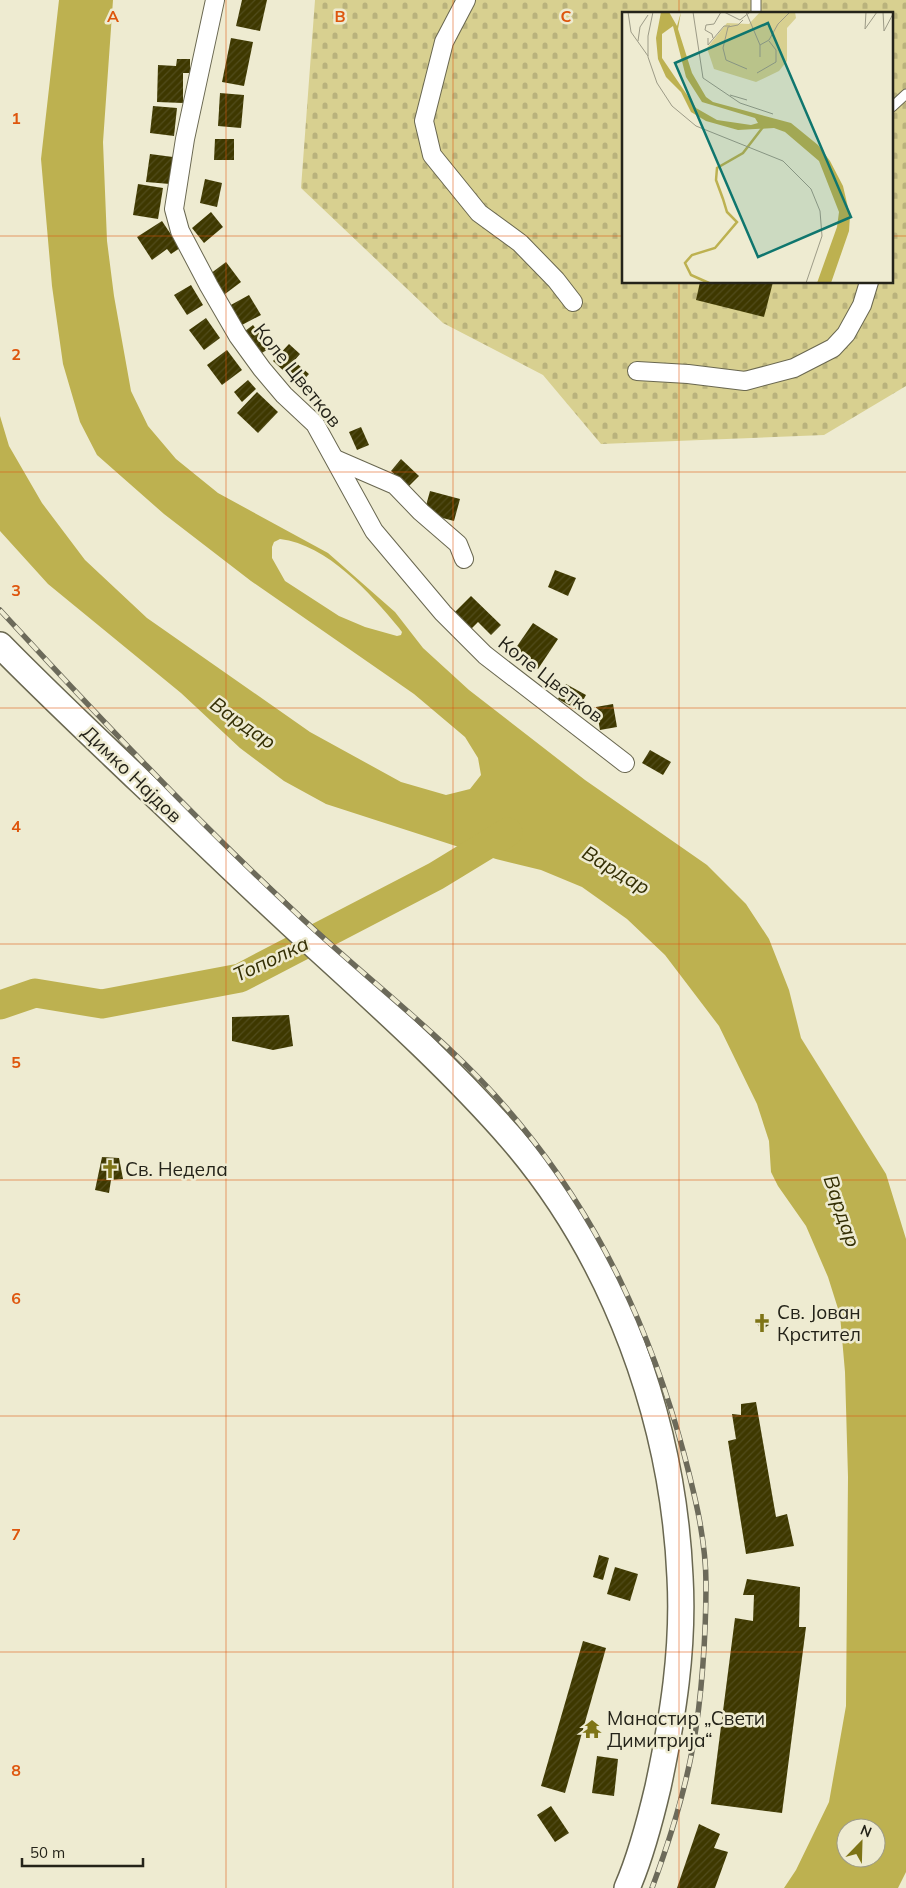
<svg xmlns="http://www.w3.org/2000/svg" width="906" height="1888" viewBox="0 0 906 1888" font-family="Mulish,sans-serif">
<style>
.cemetery{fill:url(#cemetery-stones);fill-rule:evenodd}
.water{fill:#bdb150;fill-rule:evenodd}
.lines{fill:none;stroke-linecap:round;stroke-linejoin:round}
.river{stroke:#bdb150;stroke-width:29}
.building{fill:url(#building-hatch)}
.service-casing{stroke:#696750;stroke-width:11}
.minor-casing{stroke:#696750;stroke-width:20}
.secondary-casing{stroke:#696750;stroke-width:28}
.service{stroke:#fff;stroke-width:9}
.minor{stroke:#fff;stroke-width:18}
.secondary{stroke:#fff;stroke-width:25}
.rail-casing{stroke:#6c6a5a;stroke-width:5.5}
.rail{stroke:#eeebd1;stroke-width:4;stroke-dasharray:11;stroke-linecap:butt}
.grid{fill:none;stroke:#de560d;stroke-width:1;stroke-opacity:0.55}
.labels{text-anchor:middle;stroke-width:5;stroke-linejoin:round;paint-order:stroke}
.street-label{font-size:19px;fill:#242319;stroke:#eeebd1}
.poi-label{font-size:19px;fill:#242319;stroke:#eeebd1;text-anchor:start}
.water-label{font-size:20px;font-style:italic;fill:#342f04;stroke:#eeebd1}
.inset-river{fill:none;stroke:#bdb150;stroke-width:2.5}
.inset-road{fill:none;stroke:#9d9b87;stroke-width:1}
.view{fill:#0f766e;fill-opacity:0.15;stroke:#0f766e;stroke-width:2.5}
.inset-edge{fill:none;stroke:#242319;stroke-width:2.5}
.grid-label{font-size:16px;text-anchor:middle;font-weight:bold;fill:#de560d;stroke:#eeebd1;stroke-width:5;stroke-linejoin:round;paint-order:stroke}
</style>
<defs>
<pattern id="cemetery-stones" width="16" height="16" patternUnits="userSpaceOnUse" patternTransform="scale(1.25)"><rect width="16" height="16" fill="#d8d090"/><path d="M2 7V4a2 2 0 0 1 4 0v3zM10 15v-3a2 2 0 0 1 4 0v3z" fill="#b9b27c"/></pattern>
<pattern id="building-hatch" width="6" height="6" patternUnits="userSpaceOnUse" patternTransform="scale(1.25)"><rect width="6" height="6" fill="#3e3800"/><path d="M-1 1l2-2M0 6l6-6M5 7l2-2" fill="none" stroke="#514c1c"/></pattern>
</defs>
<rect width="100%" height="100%" fill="#eeebd1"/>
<path class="cemetery" d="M315,0H906V386L824,435L601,444L543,375L443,323L301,188ZM624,14H892V282H624Z"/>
<path class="water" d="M59,0H113L103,142L107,241L114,296L131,391L148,426L176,459L218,493L328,553L395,612L423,648L469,690L585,780L707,865L746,904L769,939L789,990L801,1038L886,1174L906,1239V1872L898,1888H784L796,1870L829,1802L846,1706L848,1477L845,1372L840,1315L828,1277L806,1226L778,1186L771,1172L769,1141L757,1104L719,1026L665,955L627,919L582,887L541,870L496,859L326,804L284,781L240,748L181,693L48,584L0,531V416L9,446L42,503L85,560L147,618L310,732L401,782L446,795L470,789L481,775L478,758L465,737L414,694L251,581L164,514L97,455L80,422L63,364L52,286L41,159ZM280,539C328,545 370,593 399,628L402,632L401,635L397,636L365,627L339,616L285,581L272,558V547L274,542ZM846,1828H876V1858H846Z"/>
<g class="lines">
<polyline class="river" points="0,1005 35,993 102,1004 240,978 436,876 508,832"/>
</g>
<g class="building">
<polygon points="242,0 267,0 260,31 236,26"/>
<polygon points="231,38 253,42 244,86 222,82"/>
<polygon points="177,59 190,59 190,73 183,73 183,103 157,102 158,65 176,66"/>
<polygon points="220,93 244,95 241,128 218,126"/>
<polygon points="153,106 177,108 174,136 150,133"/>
<polygon points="215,139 234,139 234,160 214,160"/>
<polygon points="150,154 173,157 170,184 146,182"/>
<polygon points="205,179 222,183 217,207 200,203"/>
<polygon points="138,184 163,188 158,219 133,215"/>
<polygon points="211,212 223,227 204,243 192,228"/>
<polygon points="162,221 180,248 171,254 167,249 152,260 137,237"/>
<polygon points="226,262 241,282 221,297 206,277"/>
<polygon points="700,282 773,282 764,317 696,300"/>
<polygon points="191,285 203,305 187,315 174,295"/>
<polygon points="249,295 261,315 240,326 229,306"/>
<polygon points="206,318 220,338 204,350 189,330"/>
<polygon points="253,325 270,348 257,356 241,334"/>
<polygon points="289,344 300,354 294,361 309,374 299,385 273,361"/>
<polygon points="227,350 242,370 222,385 207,365"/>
<polygon points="248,380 256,389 242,402 234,392"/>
<polygon points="257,392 278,412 258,433 237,413"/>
<polygon points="361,427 369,445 357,450 349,432"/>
<polygon points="401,459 419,476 408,487 391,471"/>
<polygon points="430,491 460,499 454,521 424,513"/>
<polygon points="555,570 576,578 568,596 548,587"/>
<polygon points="471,596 501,625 491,635 478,622 468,632 451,616"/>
<polygon points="533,623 558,639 538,669 513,652"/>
<polygon points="566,684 586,695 578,710 558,699"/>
<polygon points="613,704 617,727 600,730 596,707"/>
<polygon points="650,750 671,762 663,775 642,763"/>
<polygon points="289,1015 293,1046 273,1050 232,1041 232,1017"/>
<polygon points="102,1157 119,1158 123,1179 111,1180 109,1193 95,1190"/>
<polygon points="764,1315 769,1325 761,1330 755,1320"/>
<polygon points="756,1402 776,1517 787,1514 794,1546 746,1554 728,1441 736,1439 732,1414 741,1415 741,1404"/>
<polygon points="599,1555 609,1558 603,1580 593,1577"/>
<polygon points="615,1567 638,1574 630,1601 607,1594"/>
<polygon points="747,1579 800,1587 799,1627 806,1627 782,1813 711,1804 735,1618 753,1621 754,1595 743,1595"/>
<polygon points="583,1641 606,1648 565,1793 541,1786"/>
<polygon points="597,1756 618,1759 614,1796 592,1793"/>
<polygon points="551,1806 569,1833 555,1842 537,1815"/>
<polygon points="699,1824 720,1834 714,1848 728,1852 715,1888 677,1888"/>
</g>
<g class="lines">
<g class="service-casing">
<g id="service">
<polyline points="756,0 756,14"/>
<polyline points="892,107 906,94"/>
</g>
</g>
<g class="minor-casing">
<g id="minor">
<polyline points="215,0 185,139 174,209 180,231 209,286 238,336 262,369 284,395 315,424 374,531 443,613 485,655 625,763"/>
<polyline points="466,0 444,42 424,121 432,155 479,213 520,243 556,280 573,302"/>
<polyline points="637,371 688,374 745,381 794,368 833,348 846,334 862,305 869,282"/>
<polyline points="335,459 395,485 421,512 458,544 464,559"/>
</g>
</g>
<g class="secondary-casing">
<path id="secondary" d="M0,645C46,692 94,737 141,782C191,829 240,877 290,923C365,992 445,1062 512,1139C615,1259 673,1420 680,1577C684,1648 673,1717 658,1787C650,1821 641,1856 627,1888"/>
</g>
<use href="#service" class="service"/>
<use href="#minor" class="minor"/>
<use href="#secondary" class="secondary"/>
<g class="rail-casing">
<path id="rail" d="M0,610C95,713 190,814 293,910C368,981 454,1043 519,1123C600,1221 651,1331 684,1454C695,1496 706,1540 706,1584C706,1633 702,1697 693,1746C685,1791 668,1845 652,1888"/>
</g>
<use href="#rail" class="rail"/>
</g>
<path class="grid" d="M226,0V1888M453,0V1888M679,0V14M0,236H624M892,236H906M679,282V1888M0,472H906M0,708H906M0,944H906M0,1180H906M0,1416H906M0,1652H906"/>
<defs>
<g id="church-bare" transform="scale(1.5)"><path d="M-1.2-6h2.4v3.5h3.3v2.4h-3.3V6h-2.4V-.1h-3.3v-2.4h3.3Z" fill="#7e7416" stroke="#eeebd1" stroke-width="2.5" paint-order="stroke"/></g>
<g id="temple-bare" transform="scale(1.5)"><path d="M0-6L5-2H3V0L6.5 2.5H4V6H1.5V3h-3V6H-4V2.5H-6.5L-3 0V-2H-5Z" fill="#7e7416" stroke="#eeebd1" stroke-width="2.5" paint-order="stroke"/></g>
</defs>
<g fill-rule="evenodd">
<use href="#church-bare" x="110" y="1169"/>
<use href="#church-bare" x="762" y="1323"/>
<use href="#temple-bare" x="592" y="1729"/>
</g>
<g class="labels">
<g class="street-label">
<text transform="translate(298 375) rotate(51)" y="7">Коле Цветков</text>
<text transform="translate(551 679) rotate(38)" y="7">Коле Цветков</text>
<text transform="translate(132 774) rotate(44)" y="7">Димко Најдов</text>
</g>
<g class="poi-label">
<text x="125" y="1176">Св. Недела</text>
<text x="777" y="1319">Св. Јован<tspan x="777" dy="22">Крстител</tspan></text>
<text x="607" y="1725">Манастир „Свети<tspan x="607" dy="22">Димитрија“</tspan></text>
</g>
<g class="water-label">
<text transform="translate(243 723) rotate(35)" y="7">Вардар</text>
<text transform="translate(616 870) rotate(31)" y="7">Вардар</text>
<text transform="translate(271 959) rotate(-25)" y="7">Тополка</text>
<text transform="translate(842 1211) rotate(71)" y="7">Вардар</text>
</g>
</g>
<g transform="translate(622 12)">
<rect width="271" height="271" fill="#eeebd1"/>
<path d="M138,0H173L174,6L165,16V49L157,59L134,70L92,57L85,36L105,11L127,12Z" fill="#d8d090"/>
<path d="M39,0H47L55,14L59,0L56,17L70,61L84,85L91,90L169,111L196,133L208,149L221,174L228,204L227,219L209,271H195L215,215L217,200L197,149L163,120L152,116L116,118L84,109L69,100L59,80L44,65L36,47L34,26ZM51,14L64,65L80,90L133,106L136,111L129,113L95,108L74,96L40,46V22Z" fill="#bdb150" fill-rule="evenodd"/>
<path class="inset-river" d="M87,271L69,263L63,251L70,243L93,236L115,210L105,200L101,187L94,168L95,156L121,141L141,115"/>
<path class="inset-road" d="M6,0L9,20L26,44M31,0L26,24V45L35,71L50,94L74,114L161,149L189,177L198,199L200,224L184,271M71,0L81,66L118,91L151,102M102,0L118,8L128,0M124,0L138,33V45M244,0L243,17L255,0M261,0L262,19L272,0M121,8L116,13L106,15L101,36L104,48L125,57M86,26V33L102,14H108M91,26L90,22L83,18L84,13L92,12L99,0M16,29L18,15L26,3M138,33L147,28L156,12L168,0M135,61L154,50V38L147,29M108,83L125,88"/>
<path class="view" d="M146,11L229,205L136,245L53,51Z"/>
<rect width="271" height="271" class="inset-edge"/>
</g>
<g class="grid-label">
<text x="113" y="22">A</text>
<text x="340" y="22">B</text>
<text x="566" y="22">C</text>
<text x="16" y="124">1</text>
<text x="16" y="360">2</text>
<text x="16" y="596">3</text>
<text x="16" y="832">4</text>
<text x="16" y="1068">5</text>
<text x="16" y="1304">6</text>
<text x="16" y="1540">7</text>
<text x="16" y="1776">8</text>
</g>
<g transform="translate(861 1843) rotate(23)"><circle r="24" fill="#eeebd1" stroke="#9d9b87"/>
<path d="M0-4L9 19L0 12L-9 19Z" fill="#7e7416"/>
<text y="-8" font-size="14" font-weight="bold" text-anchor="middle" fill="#242319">N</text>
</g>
<path d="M22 1858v8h121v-8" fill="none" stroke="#242319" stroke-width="2.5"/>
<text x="30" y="1858" font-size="15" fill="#242319" stroke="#eeebd1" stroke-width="4" paint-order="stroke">50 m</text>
</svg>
